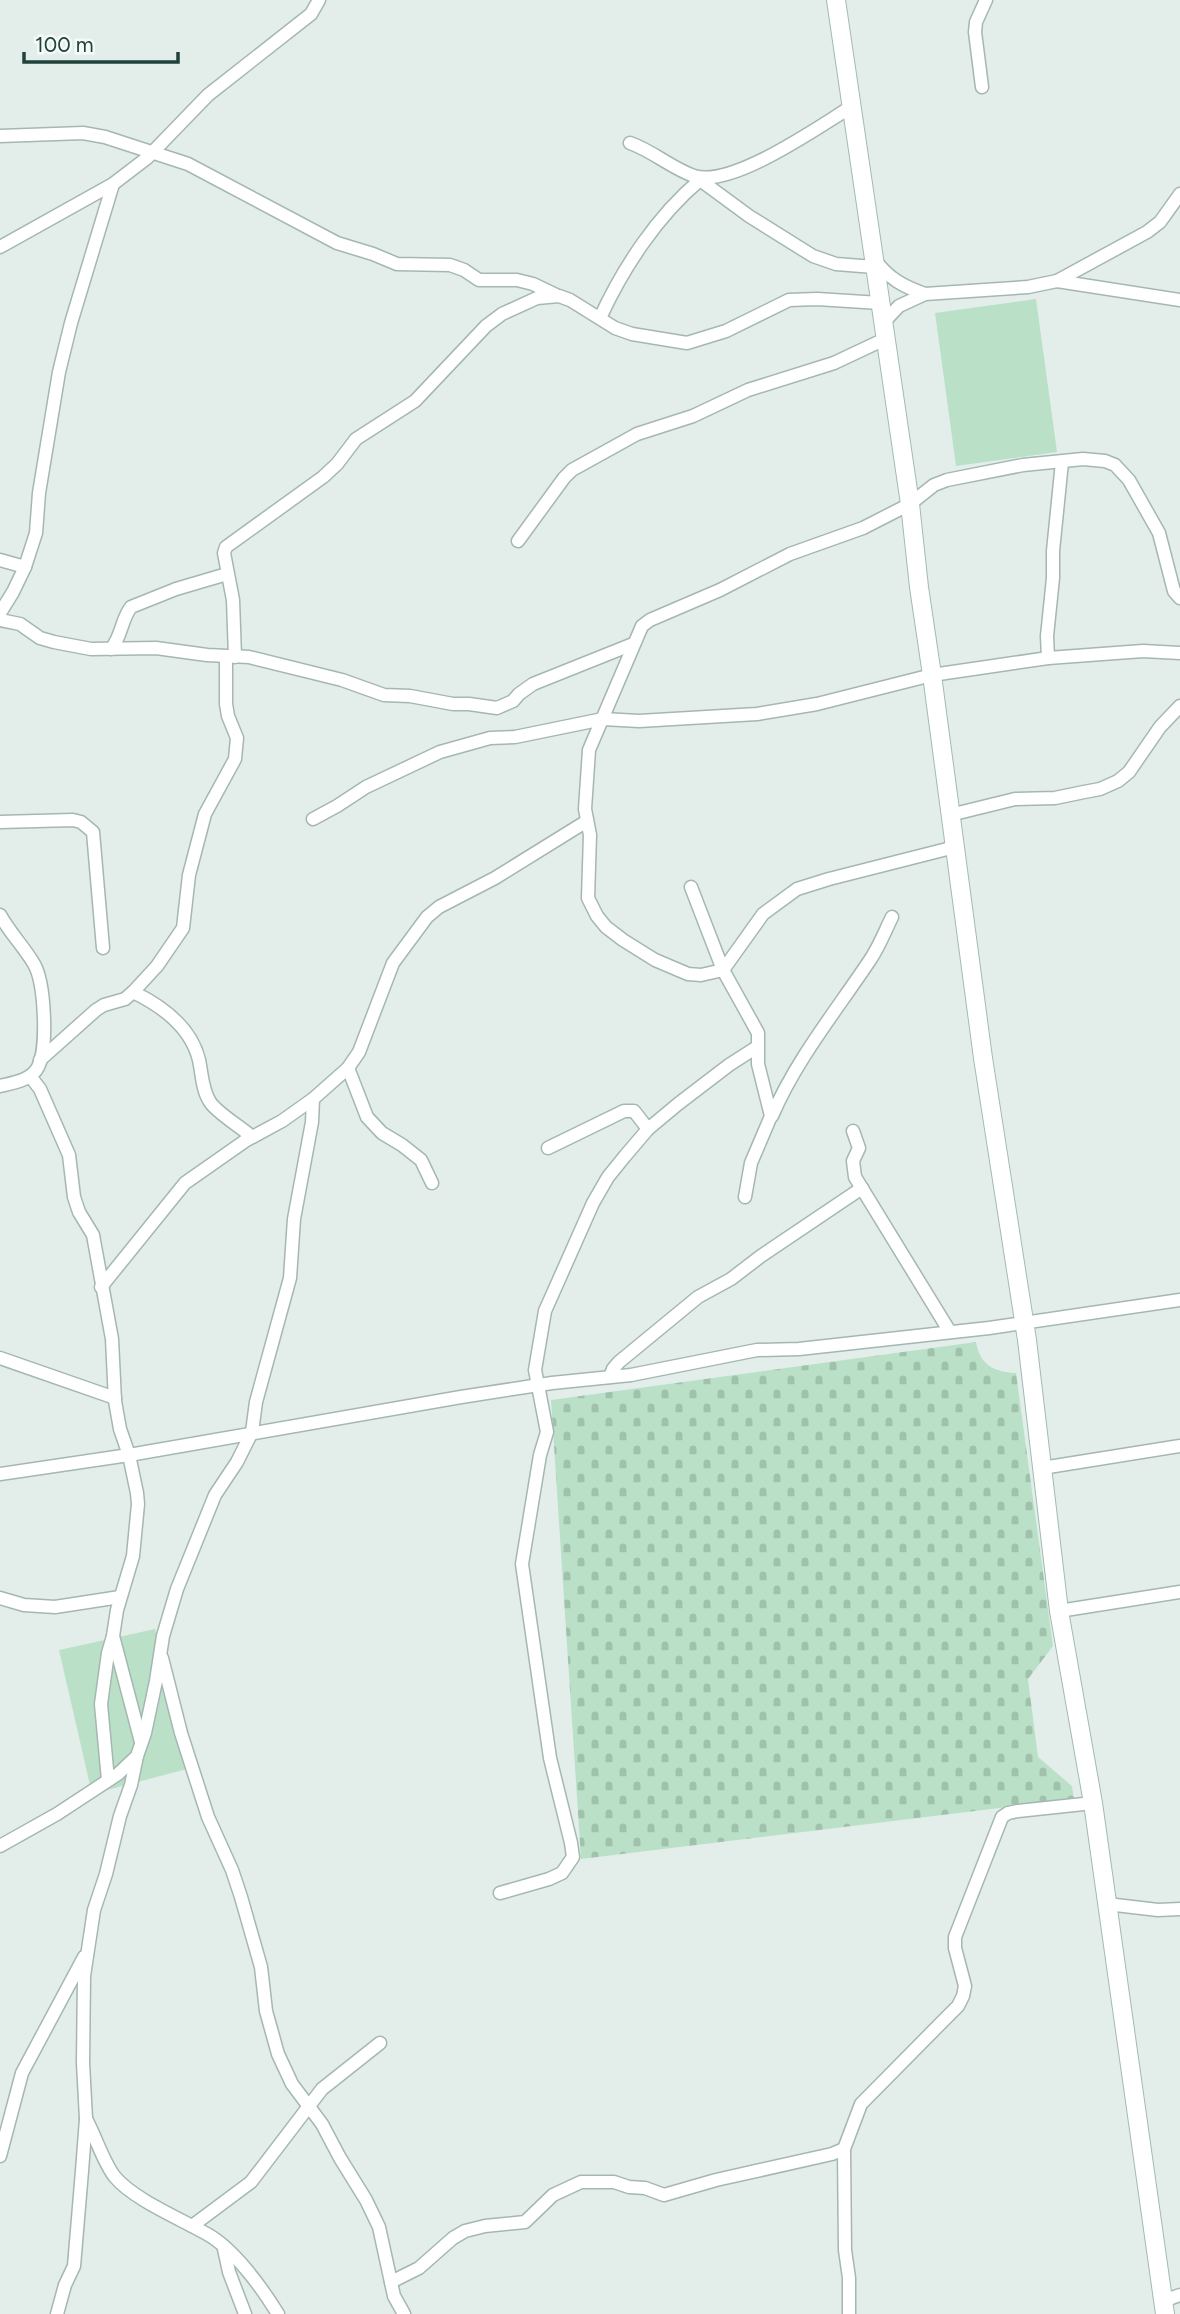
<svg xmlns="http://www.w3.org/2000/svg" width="1180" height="2314" viewBox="0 0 1180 2314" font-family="Figtree,sans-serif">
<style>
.green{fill:#bae1c8}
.cemetery{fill:url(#cemetery-stones)}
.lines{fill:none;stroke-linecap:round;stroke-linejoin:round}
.street-casing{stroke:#a5b7b2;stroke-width:15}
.secondary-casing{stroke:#a0bbb4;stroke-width:20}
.street{stroke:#fff;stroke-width:12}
.secondary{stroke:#fff;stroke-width:18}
</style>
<defs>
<pattern id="cemetery-stones" width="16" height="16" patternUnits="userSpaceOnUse" patternTransform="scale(1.75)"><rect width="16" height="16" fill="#bae1c8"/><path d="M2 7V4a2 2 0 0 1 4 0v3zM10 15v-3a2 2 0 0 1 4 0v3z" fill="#a0c2ad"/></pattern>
</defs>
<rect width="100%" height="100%" fill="#e3eeea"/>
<g class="green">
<polygon points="1036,299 1057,452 956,466 935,313"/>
<polygon points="155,1629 187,1769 92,1794 59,1650"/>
</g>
<path class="cemetery" d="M976,1342C980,1365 994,1372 1016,1373L1053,1646L1028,1679L1038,1757L1072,1786L1074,1799L581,1859L551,1400Z"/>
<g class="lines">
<g class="street-casing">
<g id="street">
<polyline points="982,87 975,32 976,22 986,0"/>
<polyline points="0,136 83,133 105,137 188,164 337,243 373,254 397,264 450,265 464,270 479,280 517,280 533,284 556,295"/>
<path d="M630,143C653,151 671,168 694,176C732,188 818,127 851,107"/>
<polyline points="696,177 749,216 813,256 836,264 874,267"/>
<polyline points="0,247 113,184 147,158 208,95 311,14 319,0"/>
<path d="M875,260C888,278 904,287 925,294"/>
<polyline points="1057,281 1180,300"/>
<path d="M600,318C623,268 657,216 700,180"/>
<polyline points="883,323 899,306 925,294 1028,287 1057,281 1147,232 1160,222 1180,194"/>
<polyline points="518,541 564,478 572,470 637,434 693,416 748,390 834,363 885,339"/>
<polyline points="0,560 25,567"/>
<polyline points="0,613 13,592 25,567 36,533 39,493 59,372 71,323 113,184"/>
<polyline points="0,620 20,624 40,638 54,642 91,649 156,648 207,655 249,657 342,680 384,695 410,696 453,704 469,704 497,708 513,701 519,694 533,684 633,644"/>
<path d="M111,649C122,636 121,620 131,607L176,589L227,574"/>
<polyline points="235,657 233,600 224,553 226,547 323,477 337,464 356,439 415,401 486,326 502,314 537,298 559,296 570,300 615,328 632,334 687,343 726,331 789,300 817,299 880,303"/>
<polyline points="1048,658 1047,636 1053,578 1053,551 1062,462"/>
<polyline points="950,815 1015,799 1055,798 1084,792 1100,789 1118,781 1129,772 1160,727 1180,706"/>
<polyline points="313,819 337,806 366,787 423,760 440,752 490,738 515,737 603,719 639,721 757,714 817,704 932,675 1048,658 1143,651 1180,653"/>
<polyline points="0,822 73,820 81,822 93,832 103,948"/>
<polyline points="955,847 829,879 797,889 763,914 723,970 701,975 688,974 655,960 623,940 606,927 597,916 588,898 590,835 585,809 589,750 642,626 650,620 720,590 790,554 863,528 910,504 934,485 947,480 1023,465 1083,459 1105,461 1115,465 1129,480 1159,533 1174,591 1180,598"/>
<polyline points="691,887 723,970 758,1033 758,1064 771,1116 751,1163 745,1197"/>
<path d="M0,915C10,933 24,947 34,964C45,983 48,1048 38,1067C32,1080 13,1083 0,1086"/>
<path d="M133,992C162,1006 191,1027 199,1060C202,1074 202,1090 210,1102C217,1113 241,1127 252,1137"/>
<polyline points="40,1060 96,1010 104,1005 125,999 133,992 157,966 183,928 189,875 205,814 235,759 237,738 228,716 226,704 226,657"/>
<polyline points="348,1068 367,1117 382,1133 402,1145 421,1160 432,1183"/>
<polyline points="30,1076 40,1089 69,1155 74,1197 79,1212 93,1235 112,1339 115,1401 120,1429 129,1455 137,1493 138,1504 133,1556 117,1610 113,1636 141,1742"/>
<path d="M772,1116C796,1060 836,1011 870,960C879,947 885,931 892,917"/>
<polyline points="853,1131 859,1148 853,1161 855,1177 950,1332"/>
<polyline points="548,1148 624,1111 634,1111 648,1129"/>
<polyline points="101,1287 185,1183 245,1141 282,1121 313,1099 348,1068 359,1052 393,963 427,917 439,907 495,878 587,821"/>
<polyline points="0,1358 115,1398"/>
<polyline points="610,1377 613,1369 619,1362 698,1297 731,1279 761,1256 862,1188"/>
<polyline points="1042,1468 1180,1446"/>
<polyline points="0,1474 129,1455 461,1397 552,1383 631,1375 757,1350 799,1349 989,1328 1180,1300"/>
<polyline points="0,1598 24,1605 55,1607 120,1597"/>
<polyline points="1059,1611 1180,1592"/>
<polyline points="162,1658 181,1733 208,1817 232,1870 241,1897 261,1967 266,2011 278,2054 292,2084 322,2124 340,2158 366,2200 379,2227 394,2296 404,2314"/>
<polyline points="108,1780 101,1704 108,1653 113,1636"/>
<polyline points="0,1846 57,1814 118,1774 137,1756 145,1733 156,1681 163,1636 177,1589 215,1495 237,1462 252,1432 256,1402 290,1278 294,1219 312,1122 313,1099"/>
<polyline points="500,1893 549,1879 562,1873 573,1857 571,1843 550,1758 522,1564 540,1455 547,1432 535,1370 545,1311 593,1203 608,1177 625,1156 648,1129 678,1104 729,1065 757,1047"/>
<polyline points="1107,1904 1158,1910 1180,1909"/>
<path d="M86,2119C95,2135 104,2164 115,2177C133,2199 181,2219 207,2234C234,2249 262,2288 278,2314"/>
<polyline points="0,2156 22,2073 84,1957"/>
<polyline points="192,2226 251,2182 322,2089 380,2043"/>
<polyline points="224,2249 229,2272 245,2314"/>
<polyline points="391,2282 419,2268 453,2238 465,2231 485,2226 525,2222 553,2195 581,2182 614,2182 629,2187 645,2188 664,2195 716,2180 832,2154 844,2149"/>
<polyline points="1163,2301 1180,2295"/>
<polyline points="57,2314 65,2285 74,2266 82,2171 86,2119 83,2063 84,1976 94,1910 106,1874 120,1816 131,1785 137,1756"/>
<polyline points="849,2314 849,2278 845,2250 844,2149 861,2104 942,2022 958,2006 963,1996 965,1986 955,1948 955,1937 1002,1817 1008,1813 1018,1811 1093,1803"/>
</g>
</g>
<g class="secondary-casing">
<polyline id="secondary" points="836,0 910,504 919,587 932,675 983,1058 1027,1340 1059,1611 1093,1803 1165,2314"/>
</g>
<use href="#street" class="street"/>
<use href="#secondary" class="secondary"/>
</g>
<path d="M24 52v10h154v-10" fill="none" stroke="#21413b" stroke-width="3.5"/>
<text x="35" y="52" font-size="21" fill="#21413b" stroke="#f4faf7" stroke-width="5" paint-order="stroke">100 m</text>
</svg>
